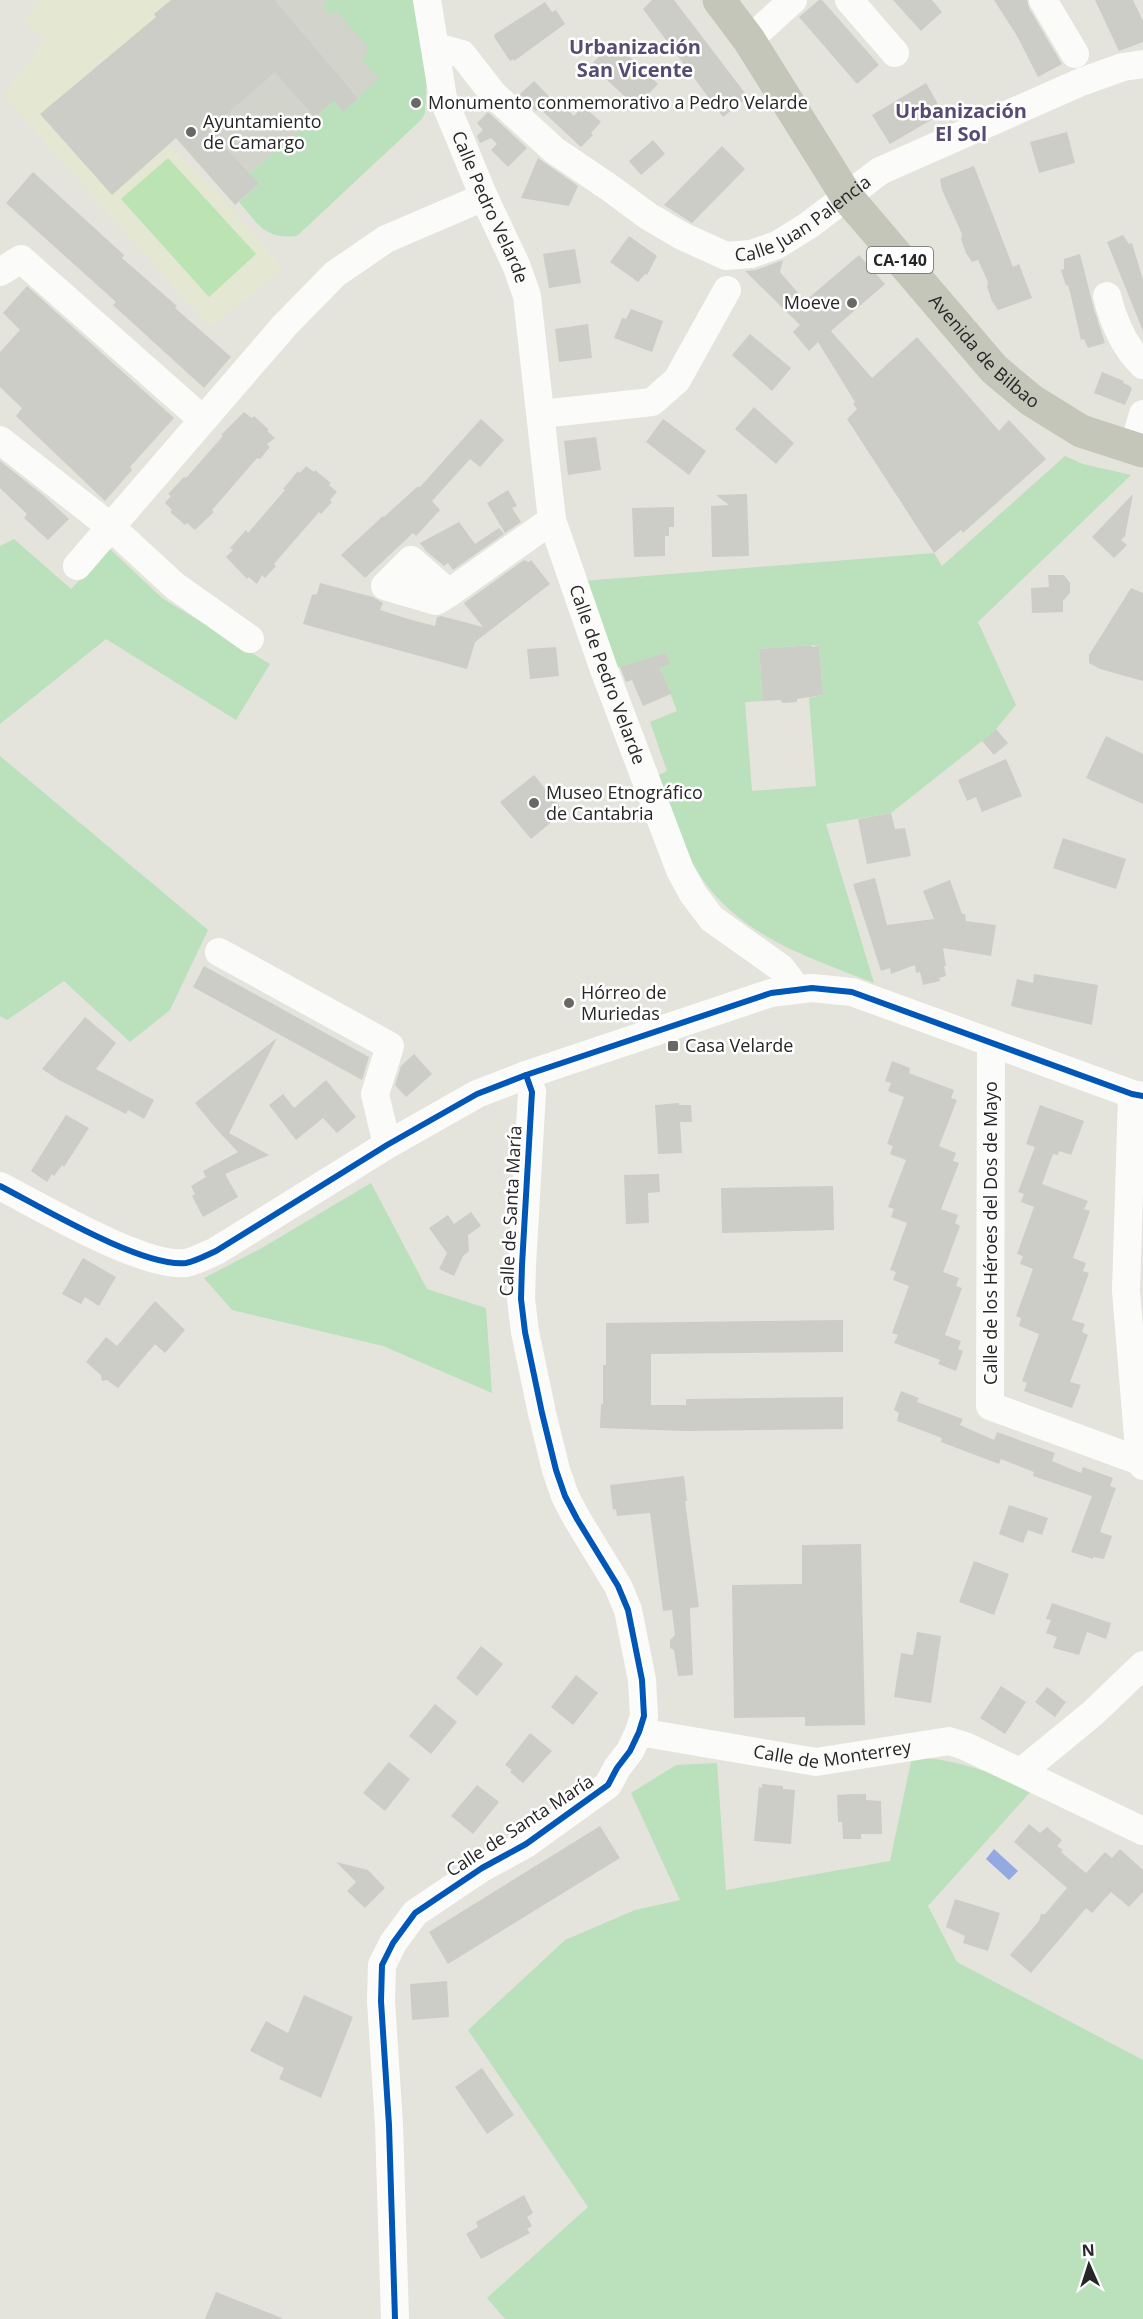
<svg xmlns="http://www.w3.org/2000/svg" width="1143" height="2319" viewBox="0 0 1143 2319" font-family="'Open Sans',sans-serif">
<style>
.education{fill:#e4e7d1}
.green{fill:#bae0bc;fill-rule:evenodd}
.pitch{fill:#bce3b4}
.plaza{fill:#d2d3ca}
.water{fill:#94a8e2}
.building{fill:#cdcdc7}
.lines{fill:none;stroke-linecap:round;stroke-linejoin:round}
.minor{stroke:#fbfbfa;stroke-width:28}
.major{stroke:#c3c6b8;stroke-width:33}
.cycleway-casing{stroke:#fff;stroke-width:10}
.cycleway{stroke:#0057b8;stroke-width:6}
.poi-dot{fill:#686866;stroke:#fff;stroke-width:2}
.labels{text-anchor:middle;stroke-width:5;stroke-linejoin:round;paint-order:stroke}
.shield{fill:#fff;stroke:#676767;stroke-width:1.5}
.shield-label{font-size:16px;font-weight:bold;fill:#262626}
.poi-label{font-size:18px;fill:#262626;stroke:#fff;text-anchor:start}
.street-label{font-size:18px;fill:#262626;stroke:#fff}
.neighbourhood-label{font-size:20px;font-weight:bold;fill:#574b73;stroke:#fff}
</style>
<rect width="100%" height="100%" fill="#e4e4dc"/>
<polygon class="education" points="40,0 414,0 421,40 343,112 314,119 238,27 127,102 227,203 283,269 210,327 3,95 45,40 23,21"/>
<g class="green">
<path d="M327,0H414L427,73L425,113L422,119L297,236C265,240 258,224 239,202L258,185L249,174L334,101L343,111L358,98L362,60L365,53L337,11L329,14L322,6Z"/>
<path d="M1065,456L1083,464L1131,475L978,622L1016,705L996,729L982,741L891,813L826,824L874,983C811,958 744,938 703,880C682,849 669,811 655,777L667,771L650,722L677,711L656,657L613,669L583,581L934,553L942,566ZM811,645L819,646L823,695L809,698L816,786L752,791L745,702L763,701L759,649Z"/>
<polygon points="14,539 71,589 110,549 162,598 270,664 236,720 106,639 0,724 0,546"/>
<polygon points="0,756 208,930 170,1010 130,1042 64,981 7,1020 0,1016"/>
<polygon points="371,1183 427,1289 486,1308 492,1393 383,1346 232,1310 204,1278 260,1249"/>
<path d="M912,1757C954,1758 994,1774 1033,1789L928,1906L957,1962L1143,2060V2319H505L487,2298L588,2207L468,2030L565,1940L635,1910L680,1900L631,1793L676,1765L717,1763L726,1890L890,1861Z"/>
</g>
<polygon class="pitch" points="168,158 256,254 209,297 121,199"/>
<g class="plaza">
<polygon points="275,0 327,0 322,6 329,14 337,11 369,48 362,60 379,78 358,98"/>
<polygon points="275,71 314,119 249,174 209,130"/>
</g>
<polygon class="water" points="994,1849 1018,1871 1009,1880 986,1859"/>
<g class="building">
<polygon points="171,0 275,0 358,98 343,112 334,101 314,118 275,72 209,130 259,184 235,205 176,138 112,195 40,114 156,17 154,14"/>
<polygon points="652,0 674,0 748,97 723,117 643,9"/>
<polygon points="819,0 822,0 879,65 857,84 799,17"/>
<polygon points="893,0 932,0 942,12 921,31"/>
<polygon points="994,0 1027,0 1029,8 1062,64 1038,77 1017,36"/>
<polygon points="1095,0 1133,0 1143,21 1143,42 1119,51"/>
<polygon points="545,2 552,12 556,10 565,24 514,61 513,59 510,61 494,37 495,34"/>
<polygon points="613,41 658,84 636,107 591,65"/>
<polygon points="534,81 564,112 567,109 574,116 583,106 601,122 591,133 593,135 581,147 539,108 536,111 519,95"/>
<polygon points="926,83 943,113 890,144 872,115"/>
<polygon points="488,112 527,148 508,167 491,150 497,144 491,138 480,143 477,136 483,130 477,123"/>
<polygon points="1067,132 1075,163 1039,173 1030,142"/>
<polygon points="653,140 665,154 641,175 629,161"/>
<polygon points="722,146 745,169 692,223 664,205"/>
<polygon points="538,158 578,186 569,206 521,198"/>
<polygon points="974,166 1013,267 1019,264 1032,298 998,310 992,301 987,287 988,282 978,260 972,262 966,253 961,239 962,234 942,190 940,179"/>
<polygon points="33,172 124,255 122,258 177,306 175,308 231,357 204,388 113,305 116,302 6,203"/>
<polygon points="1123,235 1129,244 1132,243 1143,280 1143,331 1107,242"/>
<polygon points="629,236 657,256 647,275 645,274 638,282 610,262"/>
<polygon points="575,249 581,283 549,288 543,254"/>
<polygon points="1080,254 1094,309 1105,343 1088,348 1084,339 1081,340 1070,292 1068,285 1066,286 1061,270 1064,269 1064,259"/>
<polygon points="859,255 885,284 831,331 872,378 917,337 999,431 1009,420 1046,459 963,533 961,530 934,553 847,419 857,409 853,404 855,402 818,342 809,351 793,332 800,325 745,271 756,270 783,260 780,272 805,301"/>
<polygon points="27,286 174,418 130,467 132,470 105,501 16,416 22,408 0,387 0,352 20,330 3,313"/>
<polygon points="631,309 663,321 652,352 614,338 622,318 626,319"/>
<polygon points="588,324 592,358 559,362 555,329"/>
<polygon points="750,334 791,368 772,391 732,355"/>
<polygon points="1102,372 1124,381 1123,383 1130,386 1132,389 1125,405 1094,393"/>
<polygon points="754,407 794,443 776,464 735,429"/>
<polygon points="244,412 252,418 254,416 269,430 267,431 275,438 267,444 270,447 260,459 257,458 212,510 214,512 195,530 187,523 185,525 170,512 172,510 165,503 171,496 168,494 184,477 186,478 223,436 221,435"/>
<polygon points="481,419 504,440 480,467 470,459 432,501 440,510 416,536 413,533 365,578 341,555 383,516 384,517 417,487 420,487"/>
<polygon points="663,419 706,451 689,475 646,442"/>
<polygon points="596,437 601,470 568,475 564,441"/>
<polygon points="0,461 43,495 69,519 48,540 24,518 27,514 0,488"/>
<polygon points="306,466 314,472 315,470 331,483 329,485 337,492 330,500 332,502 321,514 319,512 274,564 276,566 265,578 262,575 257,584 249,577 247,579 226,557 233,550 230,548 246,530 248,533 285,490 283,489 298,471 300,473"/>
<polygon points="508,490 517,506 512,508 521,522 505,533 487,503"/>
<polygon points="747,494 749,556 712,557 711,506 729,505 716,495"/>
<polygon points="1133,494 1125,536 1121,540 1127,545 1114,558 1092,537"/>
<polygon points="674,507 674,527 669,527 669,536 665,536 665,556 634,557 632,508"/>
<polygon points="459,522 475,544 499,528 504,534 453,570 448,563 444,566 426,551 420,543"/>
<polygon points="524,560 529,562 531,560 550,584 475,642 467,669 303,624 312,595 317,594 320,583 373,597 383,603 380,610 408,619 435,626 437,617 441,616 483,627 464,603"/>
<polygon points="1048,575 1064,575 1070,583 1070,593 1063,601 1063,612 1032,613 1031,588 1049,587"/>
<polygon points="1131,588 1143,593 1143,681 1100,669 1089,663 1089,655"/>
<polygon points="811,645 812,647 819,646 823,695 797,699 797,702 782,703 781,700 763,701 759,649"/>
<polygon points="556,647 559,676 530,679 527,649"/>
<polygon points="666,653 670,664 660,668 671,694 643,706 632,680 626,682 620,667"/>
<polygon points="996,729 1008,743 994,755 982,741"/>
<polygon points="1106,736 1143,754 1143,804 1086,778"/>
<polygon points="1006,759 1022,796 982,812 976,797 967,801 958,780"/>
<polygon points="534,775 564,812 531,839 500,802"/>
<polygon points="891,813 895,829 905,828 911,856 867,864 858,819"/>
<polygon points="1063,838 1126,859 1116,889 1053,868"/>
<polygon points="875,878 887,925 934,919 923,891 950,880 962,914 965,914 966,921 996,925 991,956 943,948 946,966 944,966 946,976 939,978 940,981 923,985 920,972 916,973 915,965 891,974 890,968 881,971 853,884"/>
<polygon points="204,966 369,1057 362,1080 193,987"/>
<polygon points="1034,974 1098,985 1092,1025 1011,1006 1017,979 1033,983"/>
<polygon points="85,1017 116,1043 96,1069 154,1100 144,1119 128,1110 126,1114 59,1080 42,1069"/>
<polygon points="277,1038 229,1133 269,1155 225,1174 238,1197 203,1217 192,1196 195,1194 191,1186 206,1177 203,1171 238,1152 218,1131 195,1103"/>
<polygon points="414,1054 432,1074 406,1097 395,1085 401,1066"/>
<polygon points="892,1061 910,1068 909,1073 954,1090 951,1098 957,1100 939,1146 956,1153 953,1161 959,1163 941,1209 958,1215 955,1223 960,1226 943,1272 959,1278 956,1286 962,1288 945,1335 961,1341 958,1349 963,1351 956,1371 938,1364 940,1360 894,1343 898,1335 892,1333 909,1286 893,1280 896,1272 890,1270 907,1223 891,1217 894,1209 888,1207 906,1160 890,1154 893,1146 887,1144 904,1097 888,1091 891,1083 885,1081"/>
<polygon points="326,1080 356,1117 337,1133 323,1118 296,1140 269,1105 283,1094 294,1108"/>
<polygon points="679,1103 679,1105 691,1105 692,1122 680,1122 682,1153 658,1154 655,1105"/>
<polygon points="1040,1105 1084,1121 1071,1155 1059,1151 1058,1155 1053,1154 1042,1184 1088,1201 1084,1209 1090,1211 1073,1258 1086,1263 1083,1271 1089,1273 1072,1320 1085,1324 1082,1332 1088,1335 1070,1382 1081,1385 1072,1408 1024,1391 1027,1383 1022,1381 1039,1334 1019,1326 1021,1318 1016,1316 1033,1269 1020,1264 1023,1256 1017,1254 1034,1207 1021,1202 1024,1194 1018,1192 1035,1147 1026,1144"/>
<polygon points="66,1115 89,1128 64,1167 62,1165 54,1176 52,1174 47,1182 31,1171"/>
<polygon points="659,1174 660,1192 648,1193 649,1223 626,1224 624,1175"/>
<polygon points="833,1186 834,1230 722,1233 721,1188"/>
<polygon points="471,1212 481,1226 468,1235 469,1251 463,1256 454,1276 439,1269 447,1253 429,1228 448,1215 454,1224"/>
<polygon points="83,1258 116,1277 99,1306 85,1297 81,1304 62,1294"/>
<polygon points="155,1301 185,1330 165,1353 155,1344 118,1388 107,1380 102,1381 101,1375 86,1362 106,1337 117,1346"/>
<polygon points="843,1320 843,1352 651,1354 651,1405 686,1405 686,1399 843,1397 843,1429 687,1431 600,1428 601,1404 603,1404 603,1365 606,1365 606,1323"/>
<polygon points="901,1391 919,1398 917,1402 963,1419 960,1425 994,1440 997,1432 1055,1453 1052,1461 1081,1473 1083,1467 1113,1478 1110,1486 1116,1488 1100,1532 1112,1536 1104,1559 1093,1557 1093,1559 1071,1552 1092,1496 1033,1476 1034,1472 1001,1459 999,1464 941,1442 942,1438 897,1421 899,1413 894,1410"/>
<polygon points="684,1476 687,1501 685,1501 699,1607 690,1608 690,1611 693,1675 678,1676 674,1650 670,1648 670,1640 675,1635 672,1610 663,1611 650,1513 617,1516 616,1509 613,1510 610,1485"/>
<polygon points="1009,1505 1048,1518 1042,1535 1028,1530 1023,1543 999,1534"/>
<polygon points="861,1544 865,1725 805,1726 805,1717 734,1718 732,1585 802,1584 802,1545"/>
<polygon points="974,1561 1009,1574 994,1615 959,1602"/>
<polygon points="1052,1603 1111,1623 1106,1639 1087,1632 1079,1655 1053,1648 1057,1637 1046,1633 1051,1620 1046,1619"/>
<polygon points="917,1632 941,1636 931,1703 894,1697 901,1653 913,1655"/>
<polygon points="481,1646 503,1664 477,1696 456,1678"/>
<polygon points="576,1675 598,1693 573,1725 551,1707"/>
<polygon points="1001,1686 1026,1702 1005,1734 980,1718"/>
<polygon points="1047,1687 1066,1702 1055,1717 1035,1702"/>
<polygon points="435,1704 457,1722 431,1754 409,1736"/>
<polygon points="530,1733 552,1751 523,1783 510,1772 512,1770 505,1765"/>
<polygon points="389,1762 410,1779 385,1811 363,1793"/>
<polygon points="762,1784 783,1786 783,1789 795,1790 791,1844 754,1841 759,1787 762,1788"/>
<polygon points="477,1785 499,1802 473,1834 451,1816"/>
<polygon points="852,1794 866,1794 866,1800 881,1801 882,1834 861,1834 861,1839 843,1839 842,1822 838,1822 837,1795"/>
<polygon points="1029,1824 1040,1833 1047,1827 1062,1840 1057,1846 1063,1850 1061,1852 1086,1873 1105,1852 1112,1858 1120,1849 1143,1870 1143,1892 1129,1907 1111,1892 1092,1913 1086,1908 1031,1973 1010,1955 1039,1921 1041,1914 1045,1914 1067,1888 1014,1842"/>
<polygon points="600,1826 620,1858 448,1964 429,1932"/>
<polygon points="336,1862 368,1870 385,1888 365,1908 347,1891 356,1882"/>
<polygon points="955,1899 1000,1913 988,1951 963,1943 965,1936 946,1927"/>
<polygon points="447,1981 449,2017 412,2020 410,1984"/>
<polygon points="304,1995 353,2017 321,2098 279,2079 284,2068 250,2051 266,2021 288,2033"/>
<polygon points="482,2068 514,2115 487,2134 455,2087"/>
<polygon points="524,2195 533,2213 527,2217 532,2226 527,2229 530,2233 481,2259 466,2234 478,2227 476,2222"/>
<polygon points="216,2292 282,2318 282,2319 205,2319"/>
</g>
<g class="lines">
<g class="minor">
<path id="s1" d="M427,0L443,98L484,197L517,267L527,296L552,520L603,667L680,870L693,894L712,919L781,968L797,989"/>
<polyline points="849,0 895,53"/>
<polyline points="1043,0 1075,54"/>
<polyline points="749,40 793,0"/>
<path id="s2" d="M436,47L462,54L494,95L554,150L610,188L648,216L682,236L726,256L751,254L777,245L809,225L880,171L1081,82L1123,67L1143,64"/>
<polyline points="0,272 21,259 202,419"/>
<path d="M1107,296C1113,320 1124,347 1143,365"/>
<polyline points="541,414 652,402 677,380 727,290"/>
<polyline points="0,440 112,528 175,586 250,639"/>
<polyline points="1133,449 1143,414"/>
<polyline points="77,566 285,325 335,274 386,239 484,197"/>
<polyline points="449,593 411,560 385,586 436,601 449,593 552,520"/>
<polyline points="219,952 390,1046 375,1094 387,1145"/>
<polyline points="991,1043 990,1406 1140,1461"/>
<polyline points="1132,1094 1126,1291 1140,1461 1143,1466"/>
<path d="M0,1186C41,1207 143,1268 186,1263C196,1261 207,1255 216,1251L387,1145L477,1094L526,1075L771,993L812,988L852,992L1132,1094L1143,1096"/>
<path id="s3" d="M639,1732L816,1762L949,1741L965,1746L1143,1831"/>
<polyline points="1021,1772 1093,1713 1143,1665"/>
<polyline points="395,2319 389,2125 381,2001 382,1965 393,1943 415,1913 482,1868 526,1844 608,1785 617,1768 630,1751 639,1732 644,1716 642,1680 628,1610 618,1586 577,1519 565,1496 556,1470 542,1413 525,1332 521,1299 522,1265 532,1092 526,1075"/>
</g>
<path class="major" id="s4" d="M719,0L749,40L847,197L994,369L1031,400L1081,431L1143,451"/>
<g class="cycleway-casing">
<g id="cycleway">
<path d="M0,1186C41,1207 143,1268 186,1263C196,1261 207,1255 216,1251L387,1145L477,1094L526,1075L771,993L812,988L852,992L1132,1094L1143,1096"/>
<polyline points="395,2319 389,2125 381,2001 382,1965 393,1943 415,1913 482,1868 526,1844 608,1785 617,1768 630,1751 639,1732 644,1716 642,1680 628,1610 618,1586 577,1519 565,1496 556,1470 542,1413 525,1332 521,1299 522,1265 532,1092 526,1075"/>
</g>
</g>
<use href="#cycleway" class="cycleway"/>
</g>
<g class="poi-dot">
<circle cx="416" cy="103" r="6"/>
<circle cx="191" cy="132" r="6"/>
<circle cx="852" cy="303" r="6"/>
<circle cx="534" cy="803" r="6"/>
<circle cx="569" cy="1003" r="6"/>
<rect x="667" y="1040" width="12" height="12" rx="3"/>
</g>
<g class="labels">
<rect class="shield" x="867" y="247" width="66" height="26" rx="4.5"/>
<g class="shield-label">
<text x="900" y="266">CA-140</text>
</g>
<g class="poi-label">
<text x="428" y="109">Monumento conmemorativo a Pedro Velarde</text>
<text x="203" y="128">Ayuntamiento<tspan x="203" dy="21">de Camargo</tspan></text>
<text x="840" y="309" text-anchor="end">Moeve</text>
<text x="546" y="799">Museo Etnográfico<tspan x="546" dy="21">de Cantabria</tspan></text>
<text x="581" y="999">Hórreo de<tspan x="581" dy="21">Muriedas</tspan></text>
<text x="685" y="1052">Casa Velarde</text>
</g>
<g class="street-label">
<text dy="6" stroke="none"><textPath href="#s1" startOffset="218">Calle Pedro Velarde</textPath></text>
<text dy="6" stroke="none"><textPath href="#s2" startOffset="450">Calle Juan Palencia</textPath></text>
<text dy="6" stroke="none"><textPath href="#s4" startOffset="442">Avenida de Bilbao</textPath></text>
<text dy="6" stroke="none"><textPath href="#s1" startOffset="704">Calle de Pedro Velarde</textPath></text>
<text transform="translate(511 1211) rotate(-87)" y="6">Calle de Santa María</text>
<text transform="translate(991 1233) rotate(-90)" y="6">Calle de los Héroes del Dos de Mayo</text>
<text dy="6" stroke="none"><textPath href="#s3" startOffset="196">Calle de Monterrey</textPath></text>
<text transform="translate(520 1826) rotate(-33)" y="6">Calle de Santa María</text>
</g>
<g class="neighbourhood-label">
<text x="635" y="54">Urbanización<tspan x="635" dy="23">San Vicente</tspan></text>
<text x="961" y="118">Urbanización<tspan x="961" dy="23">El Sol</tspan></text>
</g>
</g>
<g transform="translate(1089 2265) rotate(357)" stroke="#ffffff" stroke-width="4.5" paint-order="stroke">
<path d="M0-4.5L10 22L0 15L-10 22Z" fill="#262626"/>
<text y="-9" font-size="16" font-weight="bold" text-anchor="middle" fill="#262626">N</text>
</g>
</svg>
